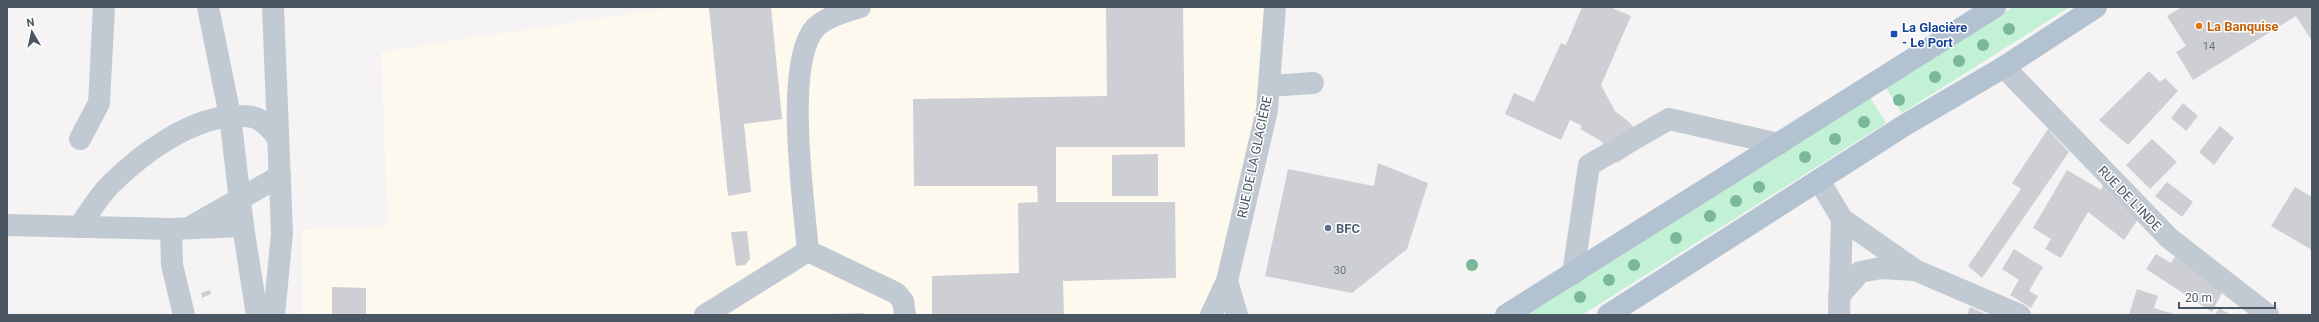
<svg xmlns="http://www.w3.org/2000/svg" width="2319" height="322" viewBox="0 0 2319 322" font-family="Roboto,sans-serif">
<style>
.commercial{fill:#fdf9ef}
.green{fill:#c3f1d5}
.building{fill:#cdcfd5}
.lines{fill:none;stroke-linecap:round;stroke-linejoin:round}
.minor{stroke:#c1cad2;stroke-width:22}
.major{stroke:#b3c2d1;stroke-width:22}
.tree{fill:#7bb799}
.food-dot{fill:#e8710a;stroke:#fff;stroke-width:1.5}
.transit-dot{fill:#1a4fb4;stroke:#fff;stroke-width:1.5}
.service-dot{fill:#5c6f8a;stroke:#fff;stroke-width:1.5}
.labels{text-anchor:middle;stroke-width:3;stroke-linejoin:round;paint-order:stroke}
.number-label{font-size:11px;fill:#6b747e}
.food-label{font-size:13px;font-weight:bold;fill:#c56008;stroke:#fff;text-anchor:start}
.transit-label{font-size:13px;font-weight:bold;fill:#164399;stroke:#fff;text-anchor:start}
.street-label{font-size:13px;fill:#4a5661;stroke:#fff}
.service-label{font-size:13px;font-weight:bold;fill:#4e5e75;stroke:#fff;text-anchor:start}
</style>
<rect width="100%" height="100%" fill="#f5f3f3"/>
<polygon class="commercial" points="673,7 1265,7 1267,68 1209,315 302,315 302,230 388,226 381,52"/>
<g class="green">
<polygon points="2013,7 2070,7 1902,113 1886,88"/>
<polygon points="1869,96 1886,123 1582,315 1522,315"/>
</g>
<g class="building">
<polygon points="716,7 771,7 782,119 744,124 751,192 728,196 709,8"/>
<polygon points="1106,7 1183,7 1185,147 1056,147 1056,202 1175,202 1176,278 1063,281 1064,315 932,315 932,276 1019,273 1018,203 1038,202 1037,186 914,186 913,99 1107,96"/>
<polygon points="1582,7 1610,7 1631,16 1601,85 1615,111 1629,122 1647,143 1617,163 1601,141 1580,129 1582,126 1570,120 1561,140 1505,114 1514,93 1534,102 1561,43 1566,45"/>
<polygon points="2182,7 2312,7 2312,41 2296,16 2193,80 2176,52 2186,46 2167,16"/>
<polygon points="2149,71 2160,82 2165,78 2178,91 2128,145 2099,120"/>
<polygon points="2183,103 2198,116 2186,131 2171,118"/>
<polygon points="2220,126 2234,138 2214,165 2199,152"/>
<polygon points="2048,129 2069,152 1982,278 1968,266 2021,189 2012,183"/>
<polygon points="2152,139 2177,162 2150,189 2126,165"/>
<polygon points="1158,154 1158,196 1112,196 1112,155"/>
<polygon points="1378,163 1428,183 1407,249 1352,293 1265,276 1288,169 1374,186"/>
<polygon points="2067,170 2101,190 2104,184 2141,215 2124,240 2088,212 2061,258 2045,249 2051,239 2033,228"/>
<polygon points="2167,182 2193,202 2182,217 2155,196"/>
<polygon points="2295,187 2312,197 2312,250 2271,226"/>
<polygon points="747,231 750,259 745,265 736,266 731,232"/>
<polygon points="2014,249 2043,267 2029,291 2038,296 2031,308 2010,295 2019,280 2002,269"/>
<polygon points="2178,252 2226,285 2212,312 2146,269 2156,254 2171,263"/>
<polygon points="332,287 366,288 366,315 332,315"/>
<polygon points="2137,289 2158,296 2154,308 2177,315 2129,315"/>
<polygon points="210,290 211,294 202,298 201,293"/>
<polygon points="1970,307 1988,315 1967,315"/>
<polygon points="2219,308 2231,315 2215,315"/>
<polygon points="864,313 864,315 825,315 825,314"/>
</g>
<g class="lines">
<g class="minor">
<polyline points="208,7 230,116 243,226 257,315"/>
<polyline points="273,7 282,233 274,315"/>
<polyline points="2004,67 2169,238 2268,315"/>
<polyline points="1269,86 1313,83"/>
<polyline points="80,139 99,103 104,7"/>
<polyline points="1820,182 1842,219 1915,270 2020,315"/>
<polyline points="7,225 171,229 243,226"/>
<polyline points="192,226 280,176"/>
<path d="M79,227C89,213 98,197 110,185C141,154 192,116 238,116C244,116 251,116 256,118C266,122 272,131 278,138"/>
<polyline points="171,229 172,265 184,315"/>
<path d="M808,251C804,203 783,61 816,27C828,16 845,12 860,7"/>
<polyline points="1573,274 1589,165 1669,119 1779,144"/>
<polyline points="1227,281 1237,315"/>
<polyline points="1839,296 1860,272 1881,268 1915,270"/>
<polyline points="705,315 808,251 896,293 903,301 905,315"/>
<polyline points="1211,315 1227,281 1267,110 1275,7"/>
<polyline points="1839,315 1842,219"/>
</g>
<g class="major">
<polyline points="1506,315 1995,7"/>
<polyline points="1608,315 1905,125 2004,67 2096,7"/>
</g>
</g>
<g class="tree">
<circle cx="2009" cy="29" r="6"/>
<circle cx="1983" cy="45" r="6"/>
<circle cx="1959" cy="61" r="6"/>
<circle cx="1935" cy="77" r="6"/>
<circle cx="1899" cy="100" r="6"/>
<circle cx="1864" cy="122" r="6"/>
<circle cx="1835" cy="139" r="6"/>
<circle cx="1805" cy="157" r="6"/>
<circle cx="1759" cy="187" r="6"/>
<circle cx="1736" cy="201" r="6"/>
<circle cx="1710" cy="216" r="6"/>
<circle cx="1676" cy="238" r="6"/>
<circle cx="1472" cy="265" r="6"/>
<circle cx="1634" cy="265" r="6"/>
<circle cx="1609" cy="280" r="6"/>
<circle cx="1580" cy="297" r="6"/>
</g>
<circle class="food-dot" cx="2199" cy="26" r="4"/>
<rect class="transit-dot" x="1890" y="30" width="8" height="8" rx="2"/>
<circle class="service-dot" cx="1328" cy="228" r="4"/>
<g class="labels">
<g class="number-label">
<text x="2209" y="50">14</text>
<text x="1340" y="274">30</text>
</g>
<g class="food-label">
<text x="2207" y="31">La Banquise</text>
</g>
<g class="transit-label">
<text x="1902" y="32">La Glacière<tspan x="1902" dy="15">- Le Port</tspan></text>
</g>
<g class="street-label">
<text transform="translate(1254 157) rotate(-78)" y="5">RUE DE LA GLACIÈRE</text>
<text transform="translate(2130 198) rotate(46)" y="5">RUE DE L'INDE</text>
</g>
<g class="service-label">
<text x="1336" y="233">BFC</text>
</g>
</g>
<rect width="2319" height="322" fill="none" stroke="#4a5661" stroke-width="16"/>
<g transform="translate(32 32) rotate(351)" stroke="#ffffff" stroke-width="3" paint-order="stroke">
<path d="M0-3L7 15L0 10L-7 15Z" fill="#4a5661"/>
<text y="-6" font-size="11" font-weight="bold" text-anchor="middle" fill="#4a5661">N</text>
</g>
<path d="M2179 302v6h96v-6" fill="none" stroke="#4a5661" stroke-width="2"/>
<text x="2185" y="302" font-size="12" fill="#4a5661" stroke="#ffffff" stroke-width="3" paint-order="stroke">20 m</text>
</svg>
